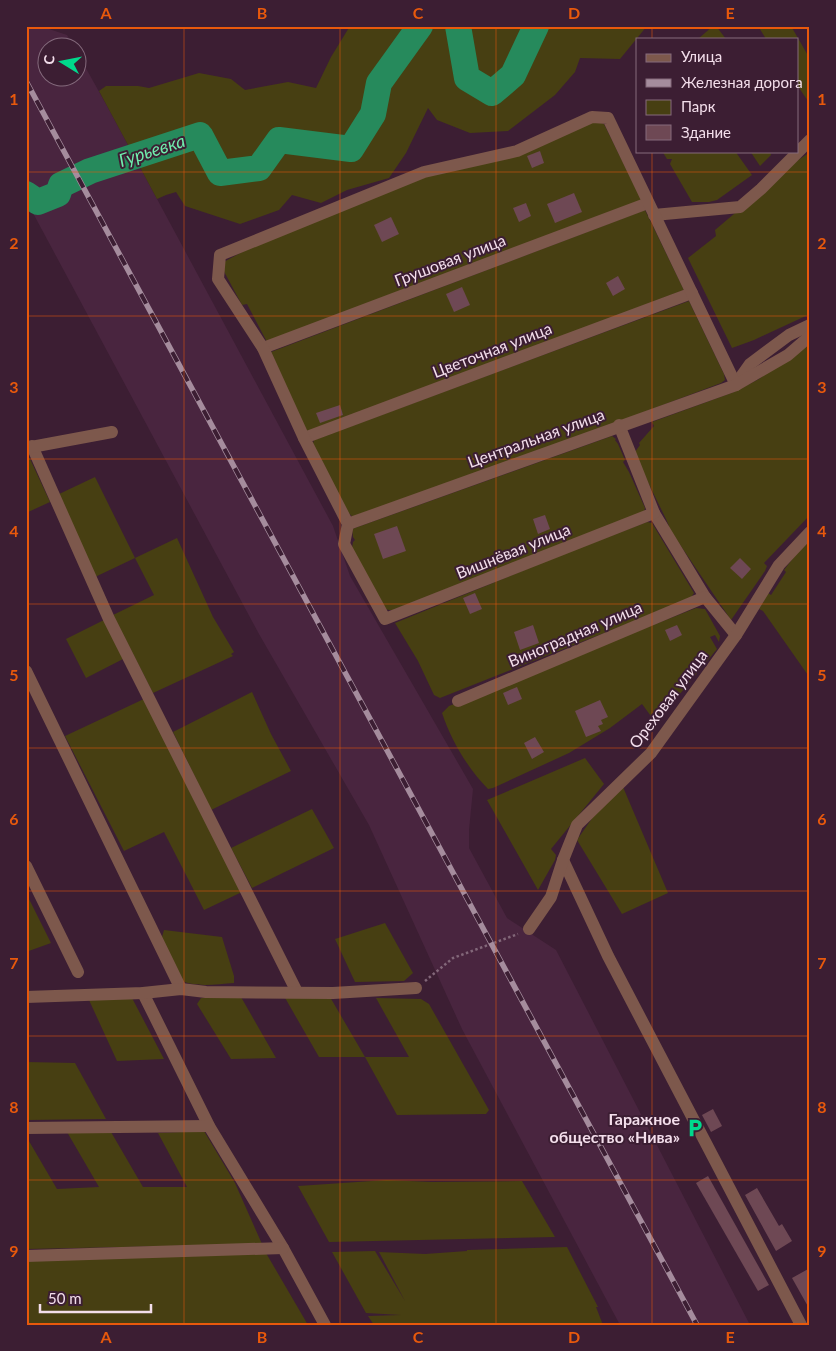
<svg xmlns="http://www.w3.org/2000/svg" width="836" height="1351" viewBox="0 0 836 1351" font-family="Lato,sans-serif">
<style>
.built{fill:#49253f}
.green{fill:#473f12}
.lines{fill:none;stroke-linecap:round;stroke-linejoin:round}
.river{stroke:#268a5c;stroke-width:26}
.building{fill:#6e4854}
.path{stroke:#826779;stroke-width:2.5;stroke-dasharray:2.5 2.5;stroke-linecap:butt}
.minor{stroke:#7d584c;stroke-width:12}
.rail-casing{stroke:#a58c9d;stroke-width:5.5}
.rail{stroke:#3c1e33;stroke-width:4;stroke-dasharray:11;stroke-linecap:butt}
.grid{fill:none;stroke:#e8590c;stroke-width:1;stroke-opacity:0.55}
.labels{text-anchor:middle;stroke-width:4;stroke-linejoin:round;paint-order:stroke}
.street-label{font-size:16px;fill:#f3deeb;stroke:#3c1e33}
.poi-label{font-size:16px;font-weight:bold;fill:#f3deeb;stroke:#3c1e33;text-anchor:end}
.water-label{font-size:18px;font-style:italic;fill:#70edad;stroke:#3c1e33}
.neatline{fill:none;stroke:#e8590c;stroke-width:2}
.grid-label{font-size:16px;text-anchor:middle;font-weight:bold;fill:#e8590c}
</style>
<rect width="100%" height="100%" fill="#3c1e33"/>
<polygon class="built" points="26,26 40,26 67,35 74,47 48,48 48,78 78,78 78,54 107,106 333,526 350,576 473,789 469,830 469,848 507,918 556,950 750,1325 620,1325 462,1029 369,825 259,634 26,200"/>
<g class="green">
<polygon points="350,26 647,26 620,59 580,58 575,72 555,95 508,131 470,133 437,120 428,108 406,153 389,178 347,190 321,203 292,195 279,210 240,224 185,206 176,192 166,195 157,199 99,91 106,86 138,86 149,88 199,73 231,79 245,90 288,82 316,88 331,57"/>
<polygon points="713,26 716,26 726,39 698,39"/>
<polygon points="758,26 791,26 810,59 810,104 797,85 797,39 766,39"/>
<polygon points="595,121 604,124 642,201 267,342 247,304 242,305 220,264 244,251 387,187"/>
<polygon points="662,151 735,151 752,175 717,200 709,202 692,202 670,164 672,159 667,159"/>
<polygon points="750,151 770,151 771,155 760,166"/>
<polygon points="810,152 810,314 754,340 732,348 688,258 716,236 715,230 794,163"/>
<polygon points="645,210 684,290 311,432 305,430 271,352"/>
<polygon points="689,301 724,374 725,380 721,383 557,445 354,518 344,509 312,447 314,440"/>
<polygon points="810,338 810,515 764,563 767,566 765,571 731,620 668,527 669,526 666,519 639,464 635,452 640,445 639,443 654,426 652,422 734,392 759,379"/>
<polygon points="612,436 616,439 615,440 618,444 625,460 623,462 629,472 645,508 644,512 393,610 389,610 385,609 352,548 353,542 355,540 353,537 352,529"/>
<polygon points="26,454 30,459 50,502 26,513"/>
<polygon points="95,477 135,558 177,538 213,617 234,652 231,654 233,656 153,693 113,615 154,595 135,558 95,577 57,495"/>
<polygon points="647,522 652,523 694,593 690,599 440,698 434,695 418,661 395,623 561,555"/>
<polygon points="810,536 810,678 763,611 759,609 768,593 771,595 786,572 784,570"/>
<path d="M696,608L705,609L720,636L719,642L715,635L710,637L717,649L656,723L642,704L610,728L569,753L493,788L488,789C468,769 451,740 442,713L449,706L459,702Z"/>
<polygon points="106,619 125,658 86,678 66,639"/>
<polygon points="252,692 271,734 291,771 211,810 173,732"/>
<polygon points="146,698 242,892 204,910 164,832 124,851 65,736"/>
<polygon points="585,758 604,784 551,849 556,855 555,860 538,890 487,800"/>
<polygon points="623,787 668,893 622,914 577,840 595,814"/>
<polygon points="312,809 334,848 252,888 231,848"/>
<polygon points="29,899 51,943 26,952 26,900"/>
<polygon points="385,923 413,973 404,981 355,982 335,939"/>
<path d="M164,930L222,937L234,976V983C217,984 195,988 180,980L162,937Z"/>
<polygon points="284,996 330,997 365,1057 409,1057 376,998 421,999 429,1004 489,1110 486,1114 397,1115 365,1057 319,1057"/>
<polygon points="241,997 276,1058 231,1059 197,1004 201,998"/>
<polygon points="132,998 164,1059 117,1061 89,1000"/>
<polygon points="26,1062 75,1063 106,1119 26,1120"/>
<polygon points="204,1131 235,1183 262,1244 26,1249 26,1136 57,1189 99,1187 67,1132 111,1132 143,1187 187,1187 158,1133"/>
<polygon points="387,1180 432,1182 522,1181 555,1237 329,1242 298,1186"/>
<polygon points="567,1247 598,1307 596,1307 603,1325 374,1325 368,1316 401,1315 366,1313 332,1252 375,1251 405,1301 379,1252 425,1254 467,1251 467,1250"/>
<polygon points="266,1253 308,1325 26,1325 26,1260"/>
</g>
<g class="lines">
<g class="river">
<polyline points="458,26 467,78 492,93 513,75 536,26"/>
<polyline points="26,194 38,202 58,194 61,185 90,171 200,135 220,173 259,168 279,140 351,149 373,114 379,83 420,26"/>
</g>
</g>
<g class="building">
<polygon points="540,151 544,163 532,168 527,156"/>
<polygon points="574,193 582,212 555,223 547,204"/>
<polygon points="526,203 531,216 519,222 513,208"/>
<polygon points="391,217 399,234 382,242 374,225"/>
<polygon points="618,276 625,289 613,296 606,283"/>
<polygon points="462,287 470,305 454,312 446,294"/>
<polygon points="340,405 343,415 320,423 316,413"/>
<polygon points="545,515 550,529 538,534 533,519"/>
<polygon points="397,526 406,551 383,559 374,534"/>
<polygon points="740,558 751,569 742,579 730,568"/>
<polygon points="475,593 482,609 470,614 463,598"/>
<polygon points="533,625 539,643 520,650 514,632"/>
<polygon points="677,625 682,635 670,641 665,630"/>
<polygon points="517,687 522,699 508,705 503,693"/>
<polygon points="600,700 608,717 601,720 603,724 598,726 601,731 586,737 575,711"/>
<polygon points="535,737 544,752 532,759 524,743"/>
<polygon points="713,1109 722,1126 711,1132 702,1115"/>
<polygon points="708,1176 769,1285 758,1291 696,1183"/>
<polygon points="757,1188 779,1226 782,1224 792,1241 776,1251 745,1195"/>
<polygon points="810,1268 810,1310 792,1278"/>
</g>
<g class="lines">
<polyline class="path" points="425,981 453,958 518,934"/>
<g class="minor">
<polyline points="654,215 740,207 761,189 810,140"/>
<polyline points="263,348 648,203"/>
<polyline points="738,381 750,364 789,335 810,325"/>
<polyline points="619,425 654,513 705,597 736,635"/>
<polyline points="304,438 692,293"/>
<polyline points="32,446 109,619 297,992"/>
<polyline points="26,448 112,432"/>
<polyline points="654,513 385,619 344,544 348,524 304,438 263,348 218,279 220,255 424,172 517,151 592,117 608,118 736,385"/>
<polyline points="348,524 736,385 788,355 810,336"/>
<polyline points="26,671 181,989"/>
<polyline points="458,701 705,597"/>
<polyline points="563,860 608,956 801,1325"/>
<polyline points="26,866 78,972"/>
<polyline points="529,929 551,897 563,860 577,825 651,753 736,635 779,565 810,532"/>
<polyline points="143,993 209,1126 283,1248 325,1325"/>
<polyline points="26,997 143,993 181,989 206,992 333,993 416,988"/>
<polyline points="26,1128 209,1126"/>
<polyline points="26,1256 283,1248"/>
</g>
<g class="rail-casing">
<polyline id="rail" points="26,81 697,1325"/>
</g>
<use href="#rail" class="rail"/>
</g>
<path class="grid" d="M184,26V1325M340,26V1325M496,26V1325M652,26V39M652,151V1325M26,172H810M26,316H810M26,459H810M26,604H810M26,748H810M26,891H810M26,1036H810M26,1180H810"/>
<defs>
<g id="parking-bare" transform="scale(1.5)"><path d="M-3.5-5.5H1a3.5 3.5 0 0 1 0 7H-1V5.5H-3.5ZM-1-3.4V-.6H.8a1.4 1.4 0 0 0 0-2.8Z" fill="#00d98c" stroke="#3c1e33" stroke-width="2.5" paint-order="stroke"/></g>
</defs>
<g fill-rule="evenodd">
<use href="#parking-bare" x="695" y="1128"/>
</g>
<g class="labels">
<g class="street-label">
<text transform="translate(450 260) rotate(-21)" y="6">Грушовая улица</text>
<text transform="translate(492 350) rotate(-21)" y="6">Цветочная улица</text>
<text transform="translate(536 438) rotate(-20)" y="6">Центральная улица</text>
<text transform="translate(513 551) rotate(-22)" y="6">Вишнёвая улица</text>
<text transform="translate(575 634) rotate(-23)" y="6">Виноградная улица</text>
<text transform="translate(668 699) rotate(-53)" y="6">Ореховая улица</text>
</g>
<g class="poi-label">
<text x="680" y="1125">Гаражное<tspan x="680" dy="18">общество «Нива»</tspan></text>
</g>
<g class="water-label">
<text transform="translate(152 151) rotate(-18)" y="6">Гурьевка</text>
</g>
</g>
<rect width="836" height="1351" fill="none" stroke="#3c1e33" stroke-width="55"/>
<rect x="636" y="38" width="162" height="115" fill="#3c1e33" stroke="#856b7d"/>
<rect x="646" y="54" width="25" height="8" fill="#7d584c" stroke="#856b7d"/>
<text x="681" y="62" font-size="15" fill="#f3deeb">Улица</text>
<rect x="646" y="79" width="25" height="8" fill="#a58c9d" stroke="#856b7d"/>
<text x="681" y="88" font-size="15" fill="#f3deeb">Железная дорога</text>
<rect x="646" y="100" width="25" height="15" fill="#473f12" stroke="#856b7d"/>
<text x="681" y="112" font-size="15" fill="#f3deeb">Парк</text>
<rect x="646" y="125" width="25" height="15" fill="#6e4854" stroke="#856b7d"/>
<text x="681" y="138" font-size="15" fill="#f3deeb">Здание</text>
<g transform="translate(62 62) rotate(280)"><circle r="24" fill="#3c1e33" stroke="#856b7d"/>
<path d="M0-4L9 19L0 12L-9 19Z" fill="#00d98c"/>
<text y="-8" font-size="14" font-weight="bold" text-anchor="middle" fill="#f3deeb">С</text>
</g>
<path d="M40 1304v8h111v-8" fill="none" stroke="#f3deeb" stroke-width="2.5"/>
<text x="48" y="1304" font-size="15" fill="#f3deeb" stroke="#3c1e33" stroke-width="4" paint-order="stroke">50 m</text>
<rect x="28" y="28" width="780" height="1296" class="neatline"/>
<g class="grid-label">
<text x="106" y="19">A</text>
<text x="262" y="19">B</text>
<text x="418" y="19">C</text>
<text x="574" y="19">D</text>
<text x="730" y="19">E</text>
<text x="14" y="105">1</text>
<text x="822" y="105">1</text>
<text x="14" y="249">2</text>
<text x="822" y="249">2</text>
<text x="14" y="393">3</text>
<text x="822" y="393">3</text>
<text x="14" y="537">4</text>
<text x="822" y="537">4</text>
<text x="14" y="681">5</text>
<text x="822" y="681">5</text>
<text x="14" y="825">6</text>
<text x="822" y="825">6</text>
<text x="14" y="969">7</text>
<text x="822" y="969">7</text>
<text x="14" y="1113">8</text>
<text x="822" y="1113">8</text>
<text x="14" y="1257">9</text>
<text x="822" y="1257">9</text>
<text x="106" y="1343">A</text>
<text x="262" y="1343">B</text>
<text x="418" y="1343">C</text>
<text x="574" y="1343">D</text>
<text x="730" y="1343">E</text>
</g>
</svg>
